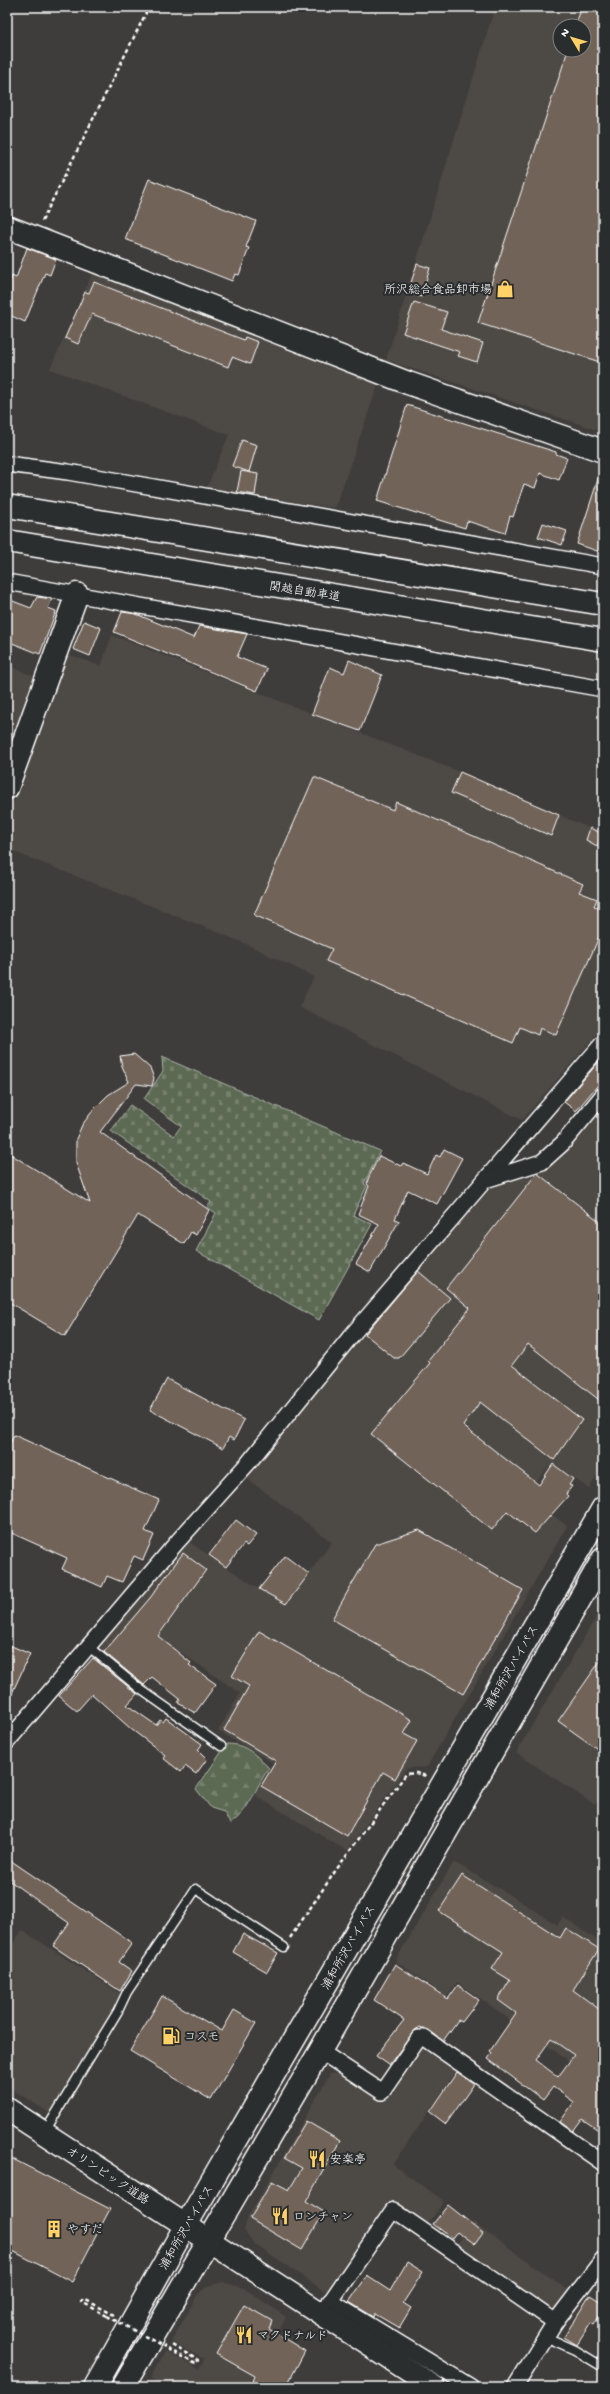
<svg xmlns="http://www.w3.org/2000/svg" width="610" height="2394" viewBox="0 0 610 2394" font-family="'Gochi Hand','Klee One',sans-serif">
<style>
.built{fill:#4e4844;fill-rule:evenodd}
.forest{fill:url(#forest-firs);stroke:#adb4a9}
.cemetery{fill:url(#cemetery-stones);stroke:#adb4a9}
.building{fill:#716358;stroke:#fff;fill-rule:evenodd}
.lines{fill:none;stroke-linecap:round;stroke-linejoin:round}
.lane-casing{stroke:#fff;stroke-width:11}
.street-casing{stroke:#fff;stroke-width:18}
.secondary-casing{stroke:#fff;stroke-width:25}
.highway-casing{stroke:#fff;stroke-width:25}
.path{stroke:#fff;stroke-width:2.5;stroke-dasharray:4 3;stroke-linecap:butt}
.lane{stroke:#2a2d2e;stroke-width:8}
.street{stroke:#2a2d2e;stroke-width:15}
.secondary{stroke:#2a2d2e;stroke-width:22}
.highway{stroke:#2a2d2e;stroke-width:22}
.path-bridge{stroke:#fff;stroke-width:2.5;stroke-dasharray:4 3;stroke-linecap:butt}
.labels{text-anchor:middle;stroke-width:4;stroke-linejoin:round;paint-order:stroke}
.poi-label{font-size:12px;fill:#fff;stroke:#2a2d2e;text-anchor:start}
.street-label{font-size:12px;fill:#fff;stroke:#2a2d2e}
</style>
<defs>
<pattern id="forest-firs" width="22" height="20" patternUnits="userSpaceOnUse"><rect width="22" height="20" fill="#5b6a53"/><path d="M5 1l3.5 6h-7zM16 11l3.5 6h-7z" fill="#74806d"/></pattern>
<pattern id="cemetery-stones" width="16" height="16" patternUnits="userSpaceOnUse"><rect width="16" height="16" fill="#5b6a53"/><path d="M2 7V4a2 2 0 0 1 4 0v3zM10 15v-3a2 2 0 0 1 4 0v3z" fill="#74806d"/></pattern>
</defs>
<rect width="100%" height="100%" fill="#3f3d3b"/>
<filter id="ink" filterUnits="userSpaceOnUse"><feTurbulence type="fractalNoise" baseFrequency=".025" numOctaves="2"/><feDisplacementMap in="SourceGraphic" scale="8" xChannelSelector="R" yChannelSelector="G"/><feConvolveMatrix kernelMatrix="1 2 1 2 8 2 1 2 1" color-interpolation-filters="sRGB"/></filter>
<g filter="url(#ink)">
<g class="built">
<path d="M495,7H603V432L386,360ZM560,26H584V50H560Z"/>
<polygon points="93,272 379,382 335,508 206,489 229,435 50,369"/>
<polygon points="112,635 460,772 603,834 603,1027 522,1120 299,1007 314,977 242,942 7,849 7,821 67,654 101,666"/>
<polygon points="7,665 36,677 7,760"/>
<polygon points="603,1106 603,1464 589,1489 553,1463 540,1477 527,1495 567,1526 427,1767 407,1768 347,1851 256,1796 257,1791 273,1763 218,1731 240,1693 173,1647 144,1685 101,1649 100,1641 185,1539 259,1589 286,1604 332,1542 245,1477 418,1268 489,1186 551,1165"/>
<polygon points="603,1605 603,1794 595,1805 516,1753"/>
<polygon points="454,1862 517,1899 557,1925 563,1917 603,1944 603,2085 457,1982 447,1997 395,1961"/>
<polygon points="22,1930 121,1994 51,2114 7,2086 7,1952"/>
<polygon points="429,2047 458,2068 393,2165 444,2201 426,2227 390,2201 333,2289 324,2291 254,2244 244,2230 248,2217 330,2074 340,2072 381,2101 387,2098 422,2049"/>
<polygon points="473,2222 571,2292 558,2311 552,2312 456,2246"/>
<polygon points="222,2282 244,2288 286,2317 247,2387 167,2387 151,2378 165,2351 199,2369 204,2359 171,2342 198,2294 208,2286"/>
</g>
<path class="forest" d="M227,1744C246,1744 256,1755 269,1768C256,1786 249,1812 230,1824L224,1812L211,1808L196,1789Z"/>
<polygon class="cemetery" points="162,1057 380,1151 364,1184 367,1186 353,1215 372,1224 319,1320 196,1251 216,1213 207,1207 211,1202 111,1131 130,1105 174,1136 181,1126 144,1099 163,1071"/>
<g class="building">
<polygon points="582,7 603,7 603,363 478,323 568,50 584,50 584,26 575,26"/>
<polygon points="149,179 256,221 246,247 249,248 239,275 235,274 232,281 125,239"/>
<polygon points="27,248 56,259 50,275 45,273 25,322 7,314 7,288 12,276 16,278"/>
<polygon points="417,264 430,268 421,297 408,292"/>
<polygon points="94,282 244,340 245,337 258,342 250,364 232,357 228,367 92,314 78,344 65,338 85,292 89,293"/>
<polygon points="414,302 447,312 441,329 483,343 477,362 458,356 460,352 403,333"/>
<polygon points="407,405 556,452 556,454 567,458 559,480 540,473 535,488 524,484 513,517 510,516 505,533 467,521 465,528 377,501"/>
<polygon points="242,440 257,445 249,472 232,466"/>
<polygon points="241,471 258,474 255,495 237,492"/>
<polygon points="600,473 603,474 603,553 577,544"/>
<polygon points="543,523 567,531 562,545 538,537"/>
<polygon points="37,597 52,599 48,608 56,611 40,654 7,641 7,607 10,600 31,608"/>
<polygon points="122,612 136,614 194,638 199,626 247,634 237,657 267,669 257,691 114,632"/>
<polygon points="84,621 101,628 90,656 73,649"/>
<polygon points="349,660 382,675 360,731 312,714 330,667 344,673"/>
<polygon points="460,772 559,815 551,836 451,793"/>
<polygon points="314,777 393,810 396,802 583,884 579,892 597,899 594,906 603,910 603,928 556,1035 540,1028 538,1035 520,1027 513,1043 326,961 332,949 254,915"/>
<polygon points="590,828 603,834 597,846 586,840"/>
<polygon points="134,1054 150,1068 154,1078 152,1086 136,1084 100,1132 209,1210 196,1235 191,1232 184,1244 138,1215 65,1336 7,1301 7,1152 90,1203 76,1163 76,1139 82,1125 94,1109 108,1095 129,1082 122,1066 120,1056"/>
<polygon points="603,1057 603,1086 597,1086 576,1111 564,1102"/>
<polygon points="444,1149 462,1158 437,1204 408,1190 395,1219 399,1221 370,1272 356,1264 379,1224 358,1214 369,1186 367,1184 368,1179 379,1156 401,1166 403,1163 427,1174 436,1155 440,1157"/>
<polygon points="537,1173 603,1224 603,1403 528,1344 512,1365 582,1420 554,1460 480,1402 463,1426 539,1485 553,1464 573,1479 569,1485 572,1486 566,1494 568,1496 535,1533 507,1511 492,1530 371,1434 430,1363 428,1361 470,1308 446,1288"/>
<polygon points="418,1271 450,1298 399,1358 394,1358 365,1334"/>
<polygon points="167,1379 244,1420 234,1440 229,1437 223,1448 150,1410"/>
<polygon points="14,1435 159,1500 145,1531 154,1535 143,1560 134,1556 122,1582 107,1576 102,1587 62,1569 67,1558 7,1531 7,1449"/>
<polygon points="236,1520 256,1535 247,1546 244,1544 226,1567 209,1555"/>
<polygon points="419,1530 523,1590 463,1694 332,1619 375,1544"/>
<polygon points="183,1553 206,1570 158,1636 191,1663 189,1665 216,1684 195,1713 178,1703 180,1699 152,1677 144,1685 104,1652 150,1598"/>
<polygon points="285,1556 309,1574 286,1604 259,1589"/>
<polygon points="259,1631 412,1720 404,1734 417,1741 395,1779 383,1772 347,1836 261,1786 276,1761 224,1730 249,1686 232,1676"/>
<polygon points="7,1644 30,1654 7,1704"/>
<polygon points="603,1657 603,1753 558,1721"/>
<polygon points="93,1658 137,1694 127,1705 156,1725 160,1720 163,1722 166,1718 202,1744 198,1750 207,1759 196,1774 185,1766 181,1772 163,1758 165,1755 131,1729 92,1694 77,1711 59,1696"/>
<polygon points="7,1858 132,1943 119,1962 132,1971 120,1991 53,1946 69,1923 7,1879"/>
<path d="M462,1875L560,1938L566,1928L599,1949L573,1990L603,2012V2133L582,2119L573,2131L560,2122L574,2102L553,2087L543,2100L488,2059L492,2053L490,2051L516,2013L498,2000L510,1980L492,1969L503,1952L439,1911ZM551,2039L574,2055L558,2077L536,2060Z"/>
<polygon points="243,1934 278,1953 267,1972 233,1952"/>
<polygon points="395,1964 448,1999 458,1985 479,2000 462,2022 458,2020 443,2041 429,2030 420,2027 415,2030 389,2065 376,2056 404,2020 374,2000"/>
<polygon points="162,1996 222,2031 234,2010 256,2023 211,2100 130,2051"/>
<polygon points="457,2072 474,2084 446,2124 430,2112"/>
<polygon points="306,2121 340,2141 306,2201 324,2212 302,2250 250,2219 272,2181 289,2190 302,2168 284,2158"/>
<polygon points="7,2156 110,2209 72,2282 7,2248"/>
<polygon points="448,2205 483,2233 475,2244 457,2231 452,2238 433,2224"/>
<polygon points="407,2262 423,2272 403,2303 411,2308 399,2328 375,2314 374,2317 349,2302 367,2276 390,2291"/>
<polygon points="590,2295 603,2303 603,2310 594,2325 591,2323 577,2345 564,2337"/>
<polygon points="244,2305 272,2321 269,2329 305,2351 286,2387 263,2387 253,2381 255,2376 216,2354"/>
</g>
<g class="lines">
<g class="lane-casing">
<g id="lane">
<polyline points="89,1647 140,1689 221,1746"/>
<polyline points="44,2133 118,2011 127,1992 196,1889 284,1947"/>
<polyline points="546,2337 575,2350 603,2367"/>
</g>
</g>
<g class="street-casing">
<g id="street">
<polyline points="7,464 68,472 603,566"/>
<polyline points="7,582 603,689"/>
<polyline points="485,1180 603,1043"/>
<polyline points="7,1742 178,1541 249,1462 351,1336 485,1180 542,1162 563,1143 603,1095"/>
<polyline points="320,2051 382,2092 419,2038 424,2038 603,2163"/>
<polyline points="330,2301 471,2387"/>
<polyline points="322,2314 393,2210 555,2322 603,2259"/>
<polyline points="515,2387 555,2322"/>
</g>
</g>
<g class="secondary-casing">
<g id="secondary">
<polyline points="7,227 408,383 603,451"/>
<polyline points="7,788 77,594"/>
<polyline points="7,2109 434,2387"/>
</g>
</g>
<g class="highway-casing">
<g id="highway">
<polyline points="7,506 603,604"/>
<polyline points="7,541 603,640"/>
<polyline points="95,2387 186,2225 603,1508"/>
<polyline points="123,2387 320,2051 603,1559"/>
</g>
</g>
<g class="path">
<polyline points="42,221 149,7"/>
<polyline points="290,1938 336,1870 406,1774 416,1773 426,1776"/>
<polyline points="107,2316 82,2302 84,2299 114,2315"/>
<polyline points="167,2349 196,2364 198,2360 170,2344"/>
</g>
<use href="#lane" class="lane"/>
<use href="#street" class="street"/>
<use href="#secondary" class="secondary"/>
<use href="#highway" class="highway"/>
<polyline class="path-bridge" points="107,2316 165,2347"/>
</g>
</g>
<defs>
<g id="shop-bare" transform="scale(1.38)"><path d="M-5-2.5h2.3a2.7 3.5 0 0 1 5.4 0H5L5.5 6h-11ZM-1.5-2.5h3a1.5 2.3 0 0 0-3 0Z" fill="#ffd166" stroke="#2a2d2e" stroke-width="2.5" paint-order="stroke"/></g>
<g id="fuel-bare" transform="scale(1.38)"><path d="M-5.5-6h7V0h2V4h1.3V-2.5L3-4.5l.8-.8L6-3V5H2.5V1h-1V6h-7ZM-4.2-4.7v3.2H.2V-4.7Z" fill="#ffd166" stroke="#2a2d2e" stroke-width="2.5" paint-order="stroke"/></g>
<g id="restaurant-bare" transform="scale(1.38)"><path d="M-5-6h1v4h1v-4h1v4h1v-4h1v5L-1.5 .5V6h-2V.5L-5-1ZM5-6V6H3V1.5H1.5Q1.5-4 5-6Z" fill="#ffd166" stroke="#2a2d2e" stroke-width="2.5" paint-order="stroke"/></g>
<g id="building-bare" transform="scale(1.38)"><path d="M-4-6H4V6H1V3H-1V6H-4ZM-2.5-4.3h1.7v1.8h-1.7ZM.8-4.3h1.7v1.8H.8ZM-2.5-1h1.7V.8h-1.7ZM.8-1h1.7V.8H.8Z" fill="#ffd166" stroke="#2a2d2e" stroke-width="2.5" paint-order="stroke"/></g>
</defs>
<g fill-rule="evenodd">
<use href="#shop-bare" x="505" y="289"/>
<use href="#fuel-bare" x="171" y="2036"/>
<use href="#restaurant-bare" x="317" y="2159"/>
<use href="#restaurant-bare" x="280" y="2216"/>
<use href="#building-bare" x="54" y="2229"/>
<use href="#restaurant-bare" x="244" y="2335"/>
</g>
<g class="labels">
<g class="poi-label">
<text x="492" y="293" text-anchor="end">所沢総合食品卸市場</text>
<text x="184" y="2040">コスモ</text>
<text x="330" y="2163">安楽亭</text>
<text x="293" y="2220">ロンチャン</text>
<text x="67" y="2233">やすだ</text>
<text x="257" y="2339">マクドナルド</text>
</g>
<g class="street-label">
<text transform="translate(305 591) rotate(9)" y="4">関越自動車道</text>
<text transform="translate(511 1667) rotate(-60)" y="4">浦和所沢バイパス</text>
<text transform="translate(348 1947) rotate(-60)" y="4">浦和所沢バイパス</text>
<text transform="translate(108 2175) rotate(33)" y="4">オリンピック道路</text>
<text transform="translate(186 2227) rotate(-60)" y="4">浦和所沢バイパス</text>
</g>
</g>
<rect width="610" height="2394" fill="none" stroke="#2a2d2e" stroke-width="24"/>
<rect x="12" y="12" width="586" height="2370" fill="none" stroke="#fff" stroke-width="1.5" filter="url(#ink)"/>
<g transform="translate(572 38) rotate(308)"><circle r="19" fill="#2a2d2e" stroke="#7f8182"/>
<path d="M0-3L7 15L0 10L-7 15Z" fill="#ffd166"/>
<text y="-6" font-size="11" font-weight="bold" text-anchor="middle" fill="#ffffff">N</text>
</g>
</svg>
